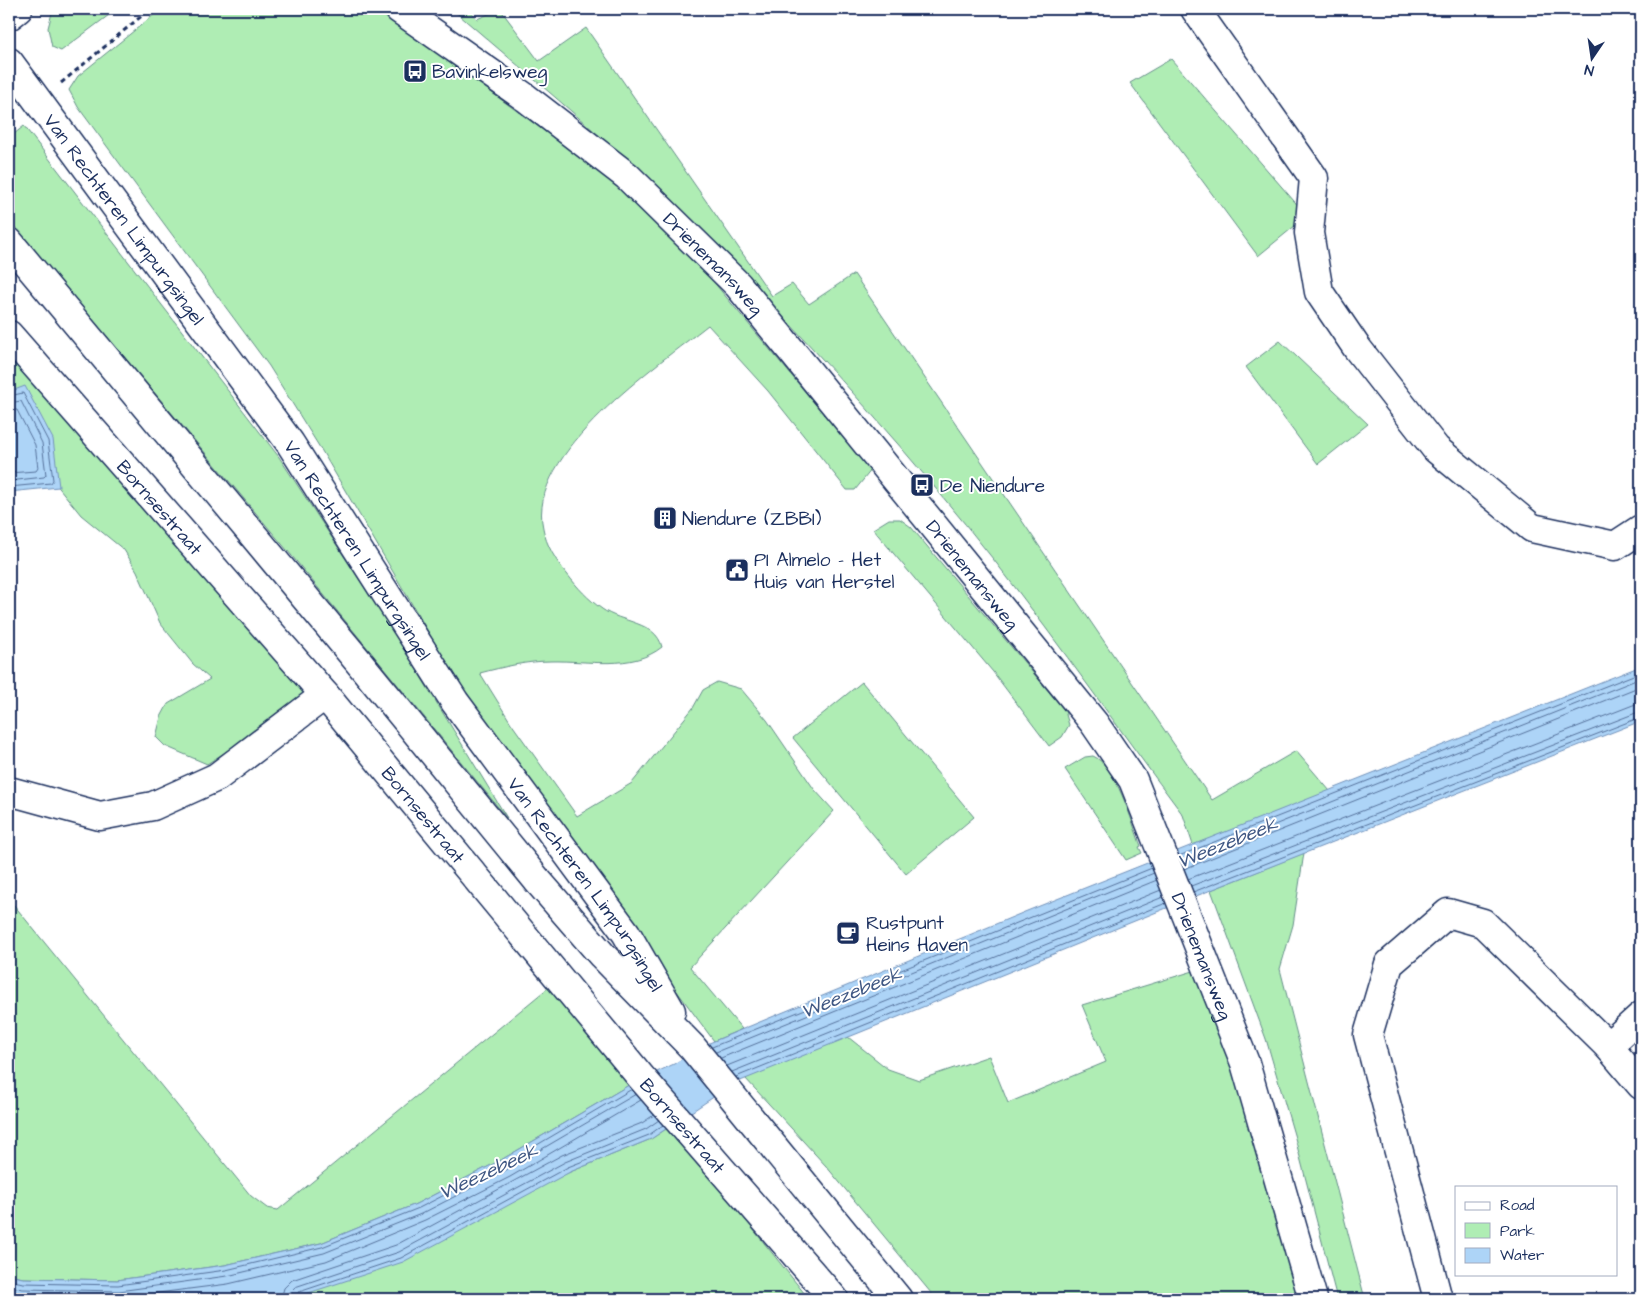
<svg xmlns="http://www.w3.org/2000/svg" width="1650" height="1308" viewBox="0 0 1650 1308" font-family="'Architects Daughter',sans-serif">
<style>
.green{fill:#afedb4;stroke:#658e89}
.water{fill:#add4f7;stroke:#7392ba}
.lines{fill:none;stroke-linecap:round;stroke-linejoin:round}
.shore{stroke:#55719b;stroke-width:1}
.minor-casing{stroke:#1b2f5e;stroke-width:31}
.major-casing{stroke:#1b2f5e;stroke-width:31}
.path{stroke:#1b2f5e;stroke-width:3;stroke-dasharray:5 4;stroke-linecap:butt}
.minor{stroke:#fff;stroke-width:28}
.major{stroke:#fff;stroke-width:28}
.labels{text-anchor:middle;stroke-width:4;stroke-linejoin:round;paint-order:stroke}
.poi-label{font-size:19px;fill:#1b2f5e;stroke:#fff;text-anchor:start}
.street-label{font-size:19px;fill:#1b2f5e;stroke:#fff}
.water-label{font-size:20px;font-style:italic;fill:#405884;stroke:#fff}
</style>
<rect width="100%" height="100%" fill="#fff"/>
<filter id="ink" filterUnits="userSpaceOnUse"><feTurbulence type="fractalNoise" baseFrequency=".02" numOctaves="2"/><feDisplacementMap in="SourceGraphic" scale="10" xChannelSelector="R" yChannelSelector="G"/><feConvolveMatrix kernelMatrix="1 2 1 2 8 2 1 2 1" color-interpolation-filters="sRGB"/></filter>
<g filter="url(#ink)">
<g class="green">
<polygon points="53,9 117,9 61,51 52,47 48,28"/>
<path d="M161,9H377L558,141L602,167L692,256L851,447L872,469L855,490H847L768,391L708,325C658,365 526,454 543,528C546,545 556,561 567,574C578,588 588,599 602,609C621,623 656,621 662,647C632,671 588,660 551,661C527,661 503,667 480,673L511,723L577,816L632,783L693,708L703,690L717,682L741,689L767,720L814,789L834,811L690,967L742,1029L714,1041L557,830L470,703L322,451L269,366L78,107L69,90L78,76Z"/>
<path d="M452,9H469L477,19L500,9L539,61L586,28L772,296L792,284L809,304L854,274L1212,800L1296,751L1330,791L1193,845L1183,815C1121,732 1061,646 997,564C914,458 822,357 729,259C643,169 546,90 452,9Z"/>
<polygon points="1171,59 1307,216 1258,256 1130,83"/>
<polygon points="24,126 279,457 393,631 507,818 287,550 9,220 9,138"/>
<polygon points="1280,341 1368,424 1318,464 1246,367"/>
<polygon points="9,353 306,692 278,718 207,764 165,746 156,737 161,717 168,704 210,679 193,664 160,623 137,571 124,550 81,515 9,426"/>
<polygon points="889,519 900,519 911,527 1065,711 1069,725 1062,737 1049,746 993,672 873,529"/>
<polygon points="862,682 974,817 906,874 793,738"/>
<path d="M1093,756C1116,765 1132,823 1141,846L1139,847L1142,853L1126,860L1065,769L1085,757Z"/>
<polygon points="1304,853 1293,925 1280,969 1365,1299 1337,1299 1295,1138 1266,1039 1211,890"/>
<polygon points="9,899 251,1196 267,1208 278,1210 549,987 629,1085 501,1160 416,1204 321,1243 225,1265 117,1280 23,1278 9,1275"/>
<polygon points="1200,969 1228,1040 1300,1299 936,1299 826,1166 745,1078 848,1037 888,1069 919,1080 989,1056 1008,1103 1106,1062 1082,1005"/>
<polygon points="666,1129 740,1213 809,1299 290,1299 570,1172 651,1139"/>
</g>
<g class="water">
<polygon points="25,386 53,439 59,487 9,492 9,392"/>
<polygon points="1641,666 1641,721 1211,890 733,1084 651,1139 570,1172 403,1262 290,1299 9,1299 9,1275 23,1278 117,1280 225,1265 321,1243 416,1204 501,1160 629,1085 674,1064 702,1046 1027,911"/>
</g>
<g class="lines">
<g class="shore">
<polyline points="9,396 23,393 48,441 53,480 51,483 9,487"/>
<polyline points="9,403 21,401 42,443 46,475 44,477 9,481"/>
<polyline points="9,410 17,410 35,445 38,468 36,471 9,473"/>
<polyline points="1179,856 1641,672"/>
<polyline points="1182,862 1641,678"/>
<polyline points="1184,869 1641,686"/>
<polyline points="1188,879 1633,705 1641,703"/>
<polyline points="1191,886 1641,711"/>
<polyline points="1193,892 1641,717"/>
<polyline points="712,1047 1152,868"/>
<polyline points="716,1052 1154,873"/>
<polyline points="721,1058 1157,880"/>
<polyline points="727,1066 1161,890"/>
<polyline points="732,1072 1163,897"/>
<polyline points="736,1077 1166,903"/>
<polyline points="9,1280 23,1283 118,1285 226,1270 322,1247 419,1208 503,1165 632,1089"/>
<polyline points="9,1287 23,1289 119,1291 227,1276 324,1253 421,1214 506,1170 636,1094"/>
<polyline points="9,1294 119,1298 228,1284 326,1261 425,1220 510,1177 641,1100"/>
<polyline points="281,1299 284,1288 292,1280 396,1245 562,1155 642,1123 654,1115"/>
<polyline points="289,1299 290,1292 295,1287 399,1252 565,1162 646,1129 659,1120"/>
<polyline points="295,1299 299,1292 401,1258 568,1167 649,1135 663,1125"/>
</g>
<g class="minor-casing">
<g id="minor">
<path id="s1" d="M399,9L526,98L627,176L738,285L1094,723L1133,780L1245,1063L1313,1299"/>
<polyline points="1195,9 1314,178 1309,233 1319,292 1357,348 1436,449 1532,528 1615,546 1641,529"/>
<polyline points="9,16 18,9"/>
<path id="s2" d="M9,335L325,695L640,1076L834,1299"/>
<polyline points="9,791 100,816 153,806 217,777 325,695"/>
<polyline points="1608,1046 1641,1085"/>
<polyline points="1438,1299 1368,1035 1389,964 1448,913 1483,923 1608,1046 1641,1016"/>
</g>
</g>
<g class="major-casing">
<g id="major">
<path id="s3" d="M9,62L290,443L455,702L626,933L671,1011"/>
<polyline points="9,242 358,661 537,880 602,955 692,1047 898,1299"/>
</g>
</g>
<g class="path">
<polyline points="61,83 150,9"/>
<polyline points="9,127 16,121"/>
</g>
<use href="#minor" class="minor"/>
<use href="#major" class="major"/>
</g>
</g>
<defs>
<g id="bus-square" transform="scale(1.25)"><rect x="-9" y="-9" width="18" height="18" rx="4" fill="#1b2f5e" stroke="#fff"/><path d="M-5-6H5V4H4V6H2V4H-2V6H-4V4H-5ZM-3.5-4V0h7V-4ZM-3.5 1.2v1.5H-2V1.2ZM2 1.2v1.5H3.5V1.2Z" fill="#fff"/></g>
<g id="building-square" transform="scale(1.25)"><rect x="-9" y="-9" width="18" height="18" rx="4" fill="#1b2f5e" stroke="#fff"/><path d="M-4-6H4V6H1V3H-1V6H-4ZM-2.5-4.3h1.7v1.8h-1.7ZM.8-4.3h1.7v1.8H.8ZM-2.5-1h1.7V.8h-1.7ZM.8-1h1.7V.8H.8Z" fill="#fff"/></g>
<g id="civic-square" transform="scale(1.25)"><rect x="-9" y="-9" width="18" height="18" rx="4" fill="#1b2f5e" stroke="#fff"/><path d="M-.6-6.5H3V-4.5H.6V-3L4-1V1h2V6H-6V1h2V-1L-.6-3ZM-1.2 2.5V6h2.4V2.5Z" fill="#fff"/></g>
<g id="cafe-square" transform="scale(1.25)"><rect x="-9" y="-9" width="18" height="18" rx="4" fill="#1b2f5e" stroke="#fff"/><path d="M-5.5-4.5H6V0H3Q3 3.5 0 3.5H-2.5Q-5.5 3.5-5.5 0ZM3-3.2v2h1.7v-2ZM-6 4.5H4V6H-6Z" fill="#fff"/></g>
</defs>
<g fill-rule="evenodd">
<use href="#bus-square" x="415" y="71"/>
<use href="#bus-square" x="922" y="485"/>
<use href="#building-square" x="665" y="518"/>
<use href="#civic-square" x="737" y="570"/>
<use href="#cafe-square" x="848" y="933"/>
</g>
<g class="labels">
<g class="poi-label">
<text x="432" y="78">Bavinkelsweg</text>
<text x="940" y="492">De Niendure</text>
<text x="682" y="525">Niendure (ZBBI)</text>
<text x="754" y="566">PI Almelo - Het<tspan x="754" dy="22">Huis van Herstel</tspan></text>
<text x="866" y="929">Rustpunt<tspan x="866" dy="22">Heins Haven</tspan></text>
</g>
<g class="street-label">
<text dy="7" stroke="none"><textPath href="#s3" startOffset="195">Van Rechteren Limpurgsingel</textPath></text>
<text dy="7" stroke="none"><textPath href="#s1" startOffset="406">Drienemansweg</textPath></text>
<text dy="7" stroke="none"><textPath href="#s2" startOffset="229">Bornsestraat</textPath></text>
<text dy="7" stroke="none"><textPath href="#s3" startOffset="600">Van Rechteren Limpurgsingel</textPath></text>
<text dy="7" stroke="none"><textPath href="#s1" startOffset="811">Drienemansweg</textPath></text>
<text dy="7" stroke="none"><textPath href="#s2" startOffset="634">Bornsestraat</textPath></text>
<text dy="7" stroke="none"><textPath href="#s3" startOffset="1005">Van Rechteren Limpurgsingel</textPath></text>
<text dy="7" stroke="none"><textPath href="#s1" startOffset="1261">Drienemansweg</textPath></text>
<text dy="7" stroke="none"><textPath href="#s2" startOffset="1039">Bornsestraat</textPath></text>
</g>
<g class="water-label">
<text transform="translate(1227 842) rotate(-22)" y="7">Weezebeek</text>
<text transform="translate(851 992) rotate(-22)" y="7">Weezebeek</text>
<text transform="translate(488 1171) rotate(-25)" y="7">Weezebeek</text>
</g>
</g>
<rect width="1650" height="1308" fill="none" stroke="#fff" stroke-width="30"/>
<rect x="15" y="15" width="1620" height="1278" fill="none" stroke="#1b2f5e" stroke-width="2" filter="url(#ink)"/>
<rect x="1455" y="1186" width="162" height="90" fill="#ffffff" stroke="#a4acbf"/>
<rect x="1465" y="1202" width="25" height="8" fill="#ffffff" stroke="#a4acbf"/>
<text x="1500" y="1210" font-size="15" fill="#1b2f5e">Road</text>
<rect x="1465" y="1223" width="25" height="15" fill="#afedb4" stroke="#a4acbf"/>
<text x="1500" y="1236" font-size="15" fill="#1b2f5e">Park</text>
<rect x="1465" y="1248" width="25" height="15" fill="#add4f7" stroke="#a4acbf"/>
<text x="1500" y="1260" font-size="15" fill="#1b2f5e">Water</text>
<g transform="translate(1592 58) rotate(193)" stroke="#ffffff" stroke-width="4" paint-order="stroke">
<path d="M0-4L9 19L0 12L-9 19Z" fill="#1b2f5e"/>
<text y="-8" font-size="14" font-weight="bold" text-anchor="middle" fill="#1b2f5e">N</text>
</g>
</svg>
